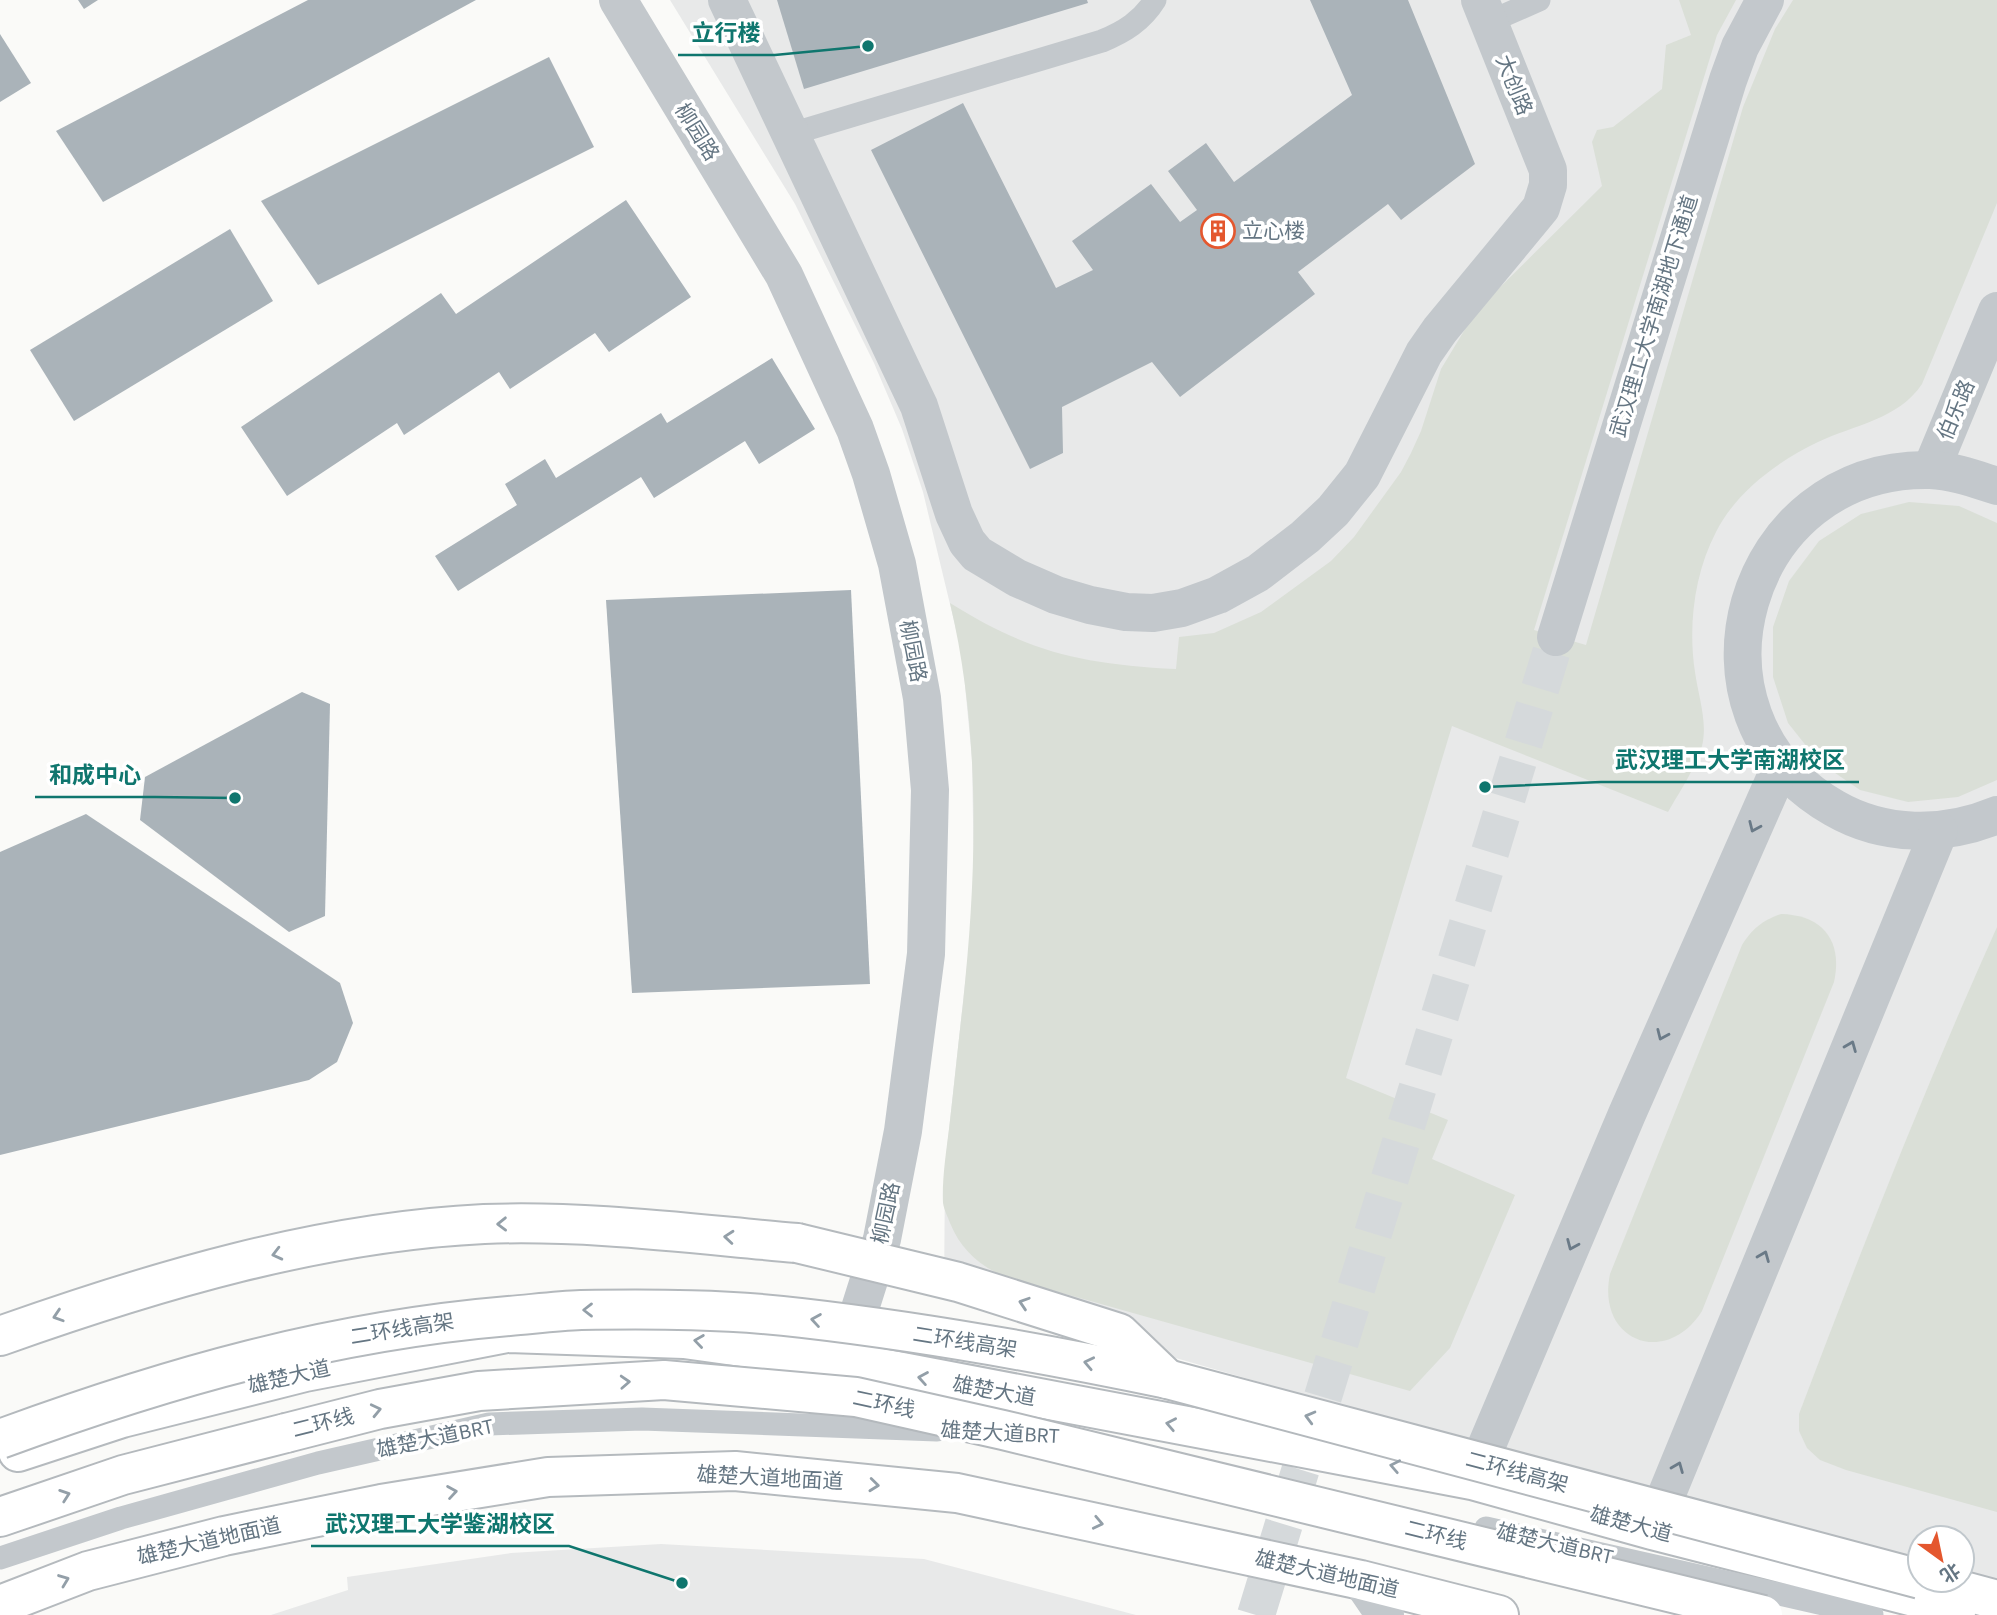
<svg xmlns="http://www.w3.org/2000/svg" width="1997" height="1615" viewBox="0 0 1997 1615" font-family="'Source Sans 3','Noto Sans SC',sans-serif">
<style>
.built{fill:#e8e9e9}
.green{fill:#dadfd7}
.building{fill:#aab3b9}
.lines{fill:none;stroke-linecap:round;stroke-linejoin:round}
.minor-tunnel{stroke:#d5d9db;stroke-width:38;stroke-dasharray:38 19;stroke-linecap:butt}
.primary-casing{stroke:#b5babe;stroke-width:42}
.trunk-casing{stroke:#b4b9bd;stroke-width:42}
.service{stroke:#c3c8cc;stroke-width:23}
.minor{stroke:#c3c8cc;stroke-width:38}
.tertiary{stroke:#c3c8cc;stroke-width:38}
.primary{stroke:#fff;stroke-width:38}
.trunk{stroke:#fff;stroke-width:38}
.primary-bridge-casing{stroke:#b5babe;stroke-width:42;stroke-linecap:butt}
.trunk-bridge-casing{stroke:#b4b9bd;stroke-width:42;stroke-linecap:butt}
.primary-bridge{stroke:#fff;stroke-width:38}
.trunk-bridge{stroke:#fff;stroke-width:38}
.oneway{stroke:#6a7a87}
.oneway2{stroke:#939fa8}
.labels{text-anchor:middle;stroke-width:7;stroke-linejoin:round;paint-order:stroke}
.street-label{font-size:21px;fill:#657683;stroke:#fff}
.poi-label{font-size:21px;fill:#657683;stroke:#fff;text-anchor:start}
.leader{fill:none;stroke:#0f766e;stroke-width:2.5}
.callout-dot{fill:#0f766e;stroke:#fff;stroke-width:2.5}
.callout-label{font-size:23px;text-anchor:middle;font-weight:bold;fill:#0f766e;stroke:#fff;stroke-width:7;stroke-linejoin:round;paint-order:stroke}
</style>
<rect width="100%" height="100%" fill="#fafaf8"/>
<g class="built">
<polygon points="670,0 1997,0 1997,1581 1962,1575 1962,1538 1920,1538 1920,1567 1863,1556 1141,1348 944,1298 945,1166 969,947 974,882 972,759 962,654 923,492 902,429 874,363 795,204"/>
<polygon points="661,1544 924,1559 1136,1615 271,1615 348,1590 347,1577 511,1553"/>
</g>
<g class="green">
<path d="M1679,0H1736L1717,35L1534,630L1586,645L1743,107L1775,29L1793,0H1997V203L1922,384C1899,419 1854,425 1818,442C1778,461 1736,492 1716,532C1694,574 1688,627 1695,672C1698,695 1708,722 1702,746C1695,769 1680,791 1668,812L1452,726L1346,1078L1448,1120L1432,1159L1515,1195L1450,1348L1410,1391L1005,1277C979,1265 961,1250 950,1223C948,1217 944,1210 943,1203C942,1179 946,1153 949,1129C954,1087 958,1045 963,1003C977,871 981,734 950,603C1030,653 1083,664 1176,669L1179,637L1214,633L1261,612L1331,561L1354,537L1401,472L1411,453L1421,431L1441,369L1476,311L1602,186L1592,142L1597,130L1613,127L1662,89L1666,45L1691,35Z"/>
<polygon points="1909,502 1959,506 1997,523 1997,780 1958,797 1908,802 1860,790 1819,762 1788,723 1773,677 1773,627 1789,581 1819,541 1861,514"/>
<path d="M1781,914C1823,915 1843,941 1834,982L1702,1311C1666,1368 1596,1341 1610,1274L1742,945C1753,928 1762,921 1781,914Z"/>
<path d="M1997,927V1512L1846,1470L1820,1460L1807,1448L1799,1431V1414C1861,1250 1925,1087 1997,927Z"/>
</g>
<g class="building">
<polygon points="78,0 98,0 84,9"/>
<polygon points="308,0 476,0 103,202 56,131"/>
<polygon points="777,0 1087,0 1088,3 804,89"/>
<polygon points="1310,0 1408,0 1475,164 1401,220 1388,204 1298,272 1315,294 1180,397 1152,362 1062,407 1063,453 1030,469 871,150 963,103 1056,288 1093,270 1072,241 1151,184 1180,222 1197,210 1168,171 1206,143 1234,182 1352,95"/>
<polygon points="0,34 31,83 0,102"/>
<polygon points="549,57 594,147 318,285 261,201"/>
<polygon points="626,200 691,297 609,352 595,333 510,389 499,372 404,435 397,423 287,496 241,427 441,293 456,314"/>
<polygon points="230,229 273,301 74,421 30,350"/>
<polygon points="772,358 815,429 759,464 745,441 654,498 641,477 458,591 435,556 517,505 505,484 545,459 556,478 661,413 667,423"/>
<polygon points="851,590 870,984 632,993 606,600"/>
<polygon points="302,692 330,704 325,916 289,932 140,820 145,777"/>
<polygon points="86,814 340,983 353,1023 337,1062 309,1080 0,1155 0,852"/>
</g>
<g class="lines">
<polyline class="minor-tunnel" points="1256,1615 1556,637"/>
<g class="primary-casing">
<g id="primary">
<path d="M0,1336C155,1281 319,1232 484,1224C588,1220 693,1234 797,1243"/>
<polyline points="18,1452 122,1418 305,1372 507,1333 684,1339 844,1361 1472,1480 1652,1530 1957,1608"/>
<polyline points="0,1605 88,1571 224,1536 381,1504 548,1477 735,1471 957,1493 1361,1580 1499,1615"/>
</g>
</g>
<g class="trunk-casing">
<g id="trunk">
<polyline points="0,1517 123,1475 286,1433"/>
<polyline points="1923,1580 1997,1600"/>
</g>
</g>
<g class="service">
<polyline points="1489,22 1539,0"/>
<path d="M791,134L1102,41C1124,32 1142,21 1155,0"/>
<polyline points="1486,1528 1872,1615"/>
<polyline points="0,1558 121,1518 318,1463 489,1424 642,1419 937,1430"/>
</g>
<g class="minor">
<polyline points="727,0 919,406 954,514 967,542 977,554 1017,578 1056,595 1090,605 1126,612 1153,613 1182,608 1218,595 1258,573 1305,537 1333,511 1362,475 1424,353 1440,330 1541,208 1548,185 1548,170 1480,0"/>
<polyline points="1931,470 1997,311"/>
<path d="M1997,486C1975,479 1954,471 1930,470C1742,466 1670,714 1834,808C1884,837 1944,837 1997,815"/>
<polyline points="1556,637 1728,80 1740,47 1765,0"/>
<polyline points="1472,1480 1627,1114 1781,765"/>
<polyline points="1652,1530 1939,831"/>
<polyline points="1361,1580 1385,1615"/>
</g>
<polyline class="tertiary" points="618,0 784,275 855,429 871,474 897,564 922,698 930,790 926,954 903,1131 882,1239 845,1356"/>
<use href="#primary" class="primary"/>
<use href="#trunk" class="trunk"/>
<g class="primary-bridge-casing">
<polyline id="primary-bridge" points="797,1243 958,1282 1119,1333 1167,1379"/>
</g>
<g class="trunk-bridge-casing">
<g id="trunk-bridge">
<polyline points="286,1433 380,1409 479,1391 664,1380 856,1397 1003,1430 1763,1615"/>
<path d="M0,1439C169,1377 330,1331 509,1316C533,1314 557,1311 581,1310C654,1309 729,1309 802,1318C924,1332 1047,1354 1167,1379L1920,1579"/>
</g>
</g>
<use href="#primary-bridge" class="primary-bridge"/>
<use href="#trunk-bridge" class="trunk-bridge"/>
</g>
<defs><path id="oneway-chevron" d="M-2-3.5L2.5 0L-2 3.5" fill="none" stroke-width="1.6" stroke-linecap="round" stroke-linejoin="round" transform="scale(1.75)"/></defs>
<g class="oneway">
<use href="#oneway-chevron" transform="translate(1754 827) rotate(114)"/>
<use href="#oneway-chevron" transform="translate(1662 1035) rotate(114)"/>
<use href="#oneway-chevron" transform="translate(1851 1046) rotate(-68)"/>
<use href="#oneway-chevron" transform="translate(1572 1245) rotate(113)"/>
<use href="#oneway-chevron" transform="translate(1764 1256) rotate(-68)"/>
<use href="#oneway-chevron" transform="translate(1678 1467) rotate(-68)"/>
</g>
<g class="oneway2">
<use href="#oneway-chevron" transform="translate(502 1224) rotate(179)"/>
<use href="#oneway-chevron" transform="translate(729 1237) rotate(-175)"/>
<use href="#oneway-chevron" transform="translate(277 1254) rotate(166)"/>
<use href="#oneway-chevron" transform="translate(1024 1303) rotate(-162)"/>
<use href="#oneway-chevron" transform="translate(588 1310) rotate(180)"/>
<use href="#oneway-chevron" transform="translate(58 1316) rotate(162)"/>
<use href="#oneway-chevron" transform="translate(816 1320) rotate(-171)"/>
<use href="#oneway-chevron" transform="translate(699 1341) rotate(-172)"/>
<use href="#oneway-chevron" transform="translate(1089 1363) rotate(-168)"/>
<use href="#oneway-chevron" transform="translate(923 1378) rotate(-170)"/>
<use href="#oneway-chevron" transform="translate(625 1382) rotate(-3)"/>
<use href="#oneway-chevron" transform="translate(376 1410) rotate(-13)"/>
<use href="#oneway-chevron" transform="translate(1310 1417) rotate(-165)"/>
<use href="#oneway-chevron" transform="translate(1171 1424) rotate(-169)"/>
<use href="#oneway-chevron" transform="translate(1395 1466) rotate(-169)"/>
<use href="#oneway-chevron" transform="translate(874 1485) rotate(6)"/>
<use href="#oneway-chevron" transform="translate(452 1492) rotate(-9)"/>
<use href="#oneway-chevron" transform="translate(65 1495) rotate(-19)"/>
<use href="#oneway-chevron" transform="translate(1098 1523) rotate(12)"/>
<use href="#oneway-chevron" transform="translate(64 1580) rotate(-21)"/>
</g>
<defs>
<g id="building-ring" transform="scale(1.75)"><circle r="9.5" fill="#fff" stroke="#e4572e" stroke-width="1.5"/><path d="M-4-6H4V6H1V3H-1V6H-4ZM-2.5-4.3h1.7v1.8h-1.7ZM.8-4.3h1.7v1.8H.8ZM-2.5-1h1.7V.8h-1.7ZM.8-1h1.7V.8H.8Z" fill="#e4572e"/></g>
</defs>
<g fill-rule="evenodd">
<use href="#building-ring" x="1218" y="231"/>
</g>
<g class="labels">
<g class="street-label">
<text transform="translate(1514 85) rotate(68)" y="7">大创路</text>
<text transform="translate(697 132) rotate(58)" y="7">柳园路</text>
<text transform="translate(1654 316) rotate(-73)" y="7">武汉理工大学南湖地下通道</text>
<text transform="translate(1956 410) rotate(-67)" y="7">伯乐路</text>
<text transform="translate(913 651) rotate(79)" y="7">柳园路</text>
<text transform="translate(886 1213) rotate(-78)" y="7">柳园路</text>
<text transform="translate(402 1329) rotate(-9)" y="7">二环线高架</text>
<text transform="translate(965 1342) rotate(9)" y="7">二环线高架</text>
<text transform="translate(289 1377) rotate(-13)" y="7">雄楚大道</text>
<text transform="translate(994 1391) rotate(10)" y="7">雄楚大道</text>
<text transform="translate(884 1404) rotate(12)" y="7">二环线</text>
<text transform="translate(323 1423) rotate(-14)" y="7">二环线</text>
<text transform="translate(1000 1433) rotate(3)" y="7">雄楚大道BRT</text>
<text transform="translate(435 1438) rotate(-12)" y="7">雄楚大道BRT</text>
<text transform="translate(1517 1472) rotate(15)" y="7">二环线高架</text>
<text transform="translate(770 1478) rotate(3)" y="7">雄楚大道地面道</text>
<text transform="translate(1631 1524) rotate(15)" y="7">雄楚大道</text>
<text transform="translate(1436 1535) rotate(14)" y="7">二环线</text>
<text transform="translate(209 1541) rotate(-13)" y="7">雄楚大道地面道</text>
<text transform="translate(1555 1544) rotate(13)" y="7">雄楚大道BRT</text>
<text transform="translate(1327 1574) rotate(13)" y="7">雄楚大道地面道</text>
</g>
<g class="poi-label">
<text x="1242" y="238">立心楼</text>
</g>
</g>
<path class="leader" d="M868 46L775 55H678M1485 787L1601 782H1859M235 798L155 797H35M682 1583L569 1546H311"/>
<g class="callout-dot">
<circle cx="868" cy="46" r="7"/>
<circle cx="1485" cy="787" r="7"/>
<circle cx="235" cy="798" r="7"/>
<circle cx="682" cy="1583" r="7"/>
</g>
<g class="callout-label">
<text x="726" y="41">立行楼</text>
<text x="1730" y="768">武汉理工大学南湖校区</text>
<text x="95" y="783">和成中心</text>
<text x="440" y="1532">武汉理工大学鉴湖校区</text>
</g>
<g transform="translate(1941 1559) rotate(147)"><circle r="33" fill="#ffffff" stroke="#c1c8cd" stroke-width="2"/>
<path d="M0-5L12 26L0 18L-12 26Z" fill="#e4572e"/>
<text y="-10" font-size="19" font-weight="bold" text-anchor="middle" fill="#657683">北</text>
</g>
</svg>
